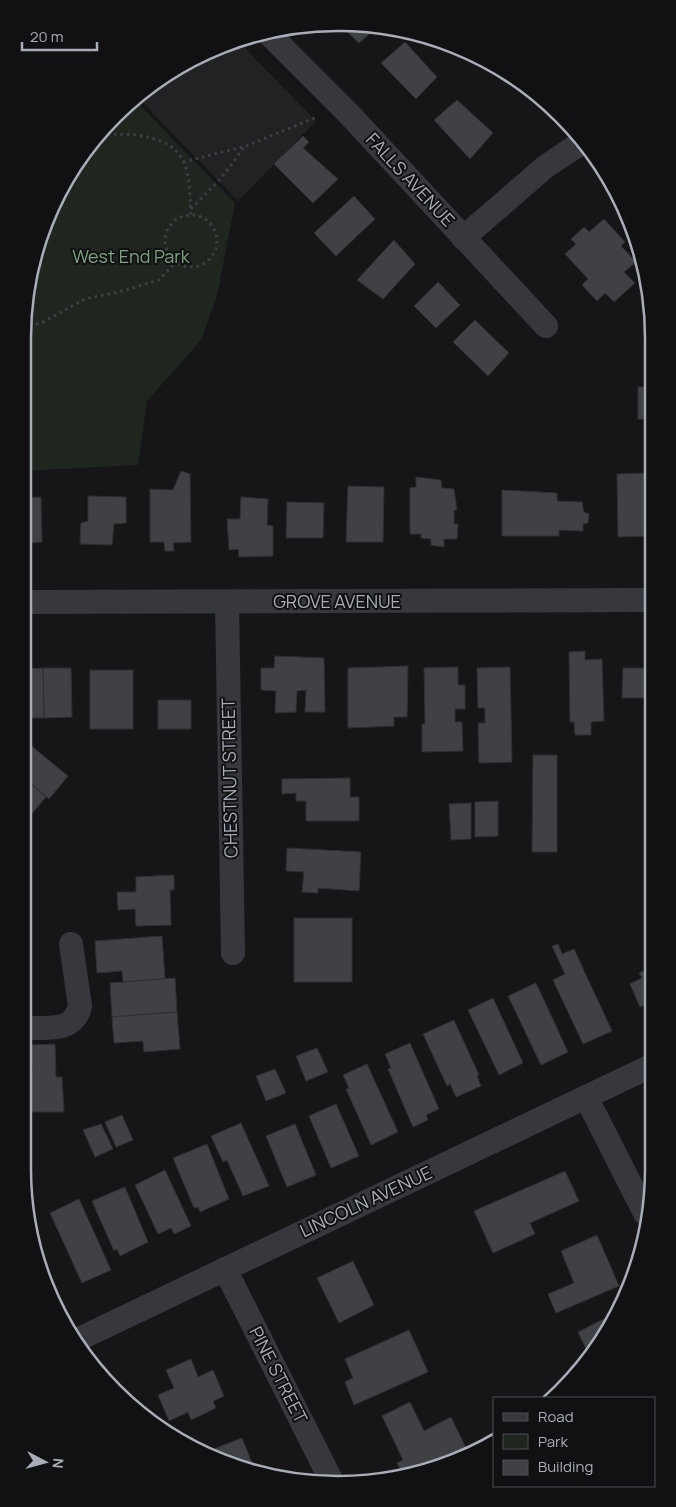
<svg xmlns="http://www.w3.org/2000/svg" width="676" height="1507" viewBox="0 0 676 1507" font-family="Manrope,sans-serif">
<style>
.built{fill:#222225}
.green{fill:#1e261f}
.building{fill:#404145;stroke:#303034}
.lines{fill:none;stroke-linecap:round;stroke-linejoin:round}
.path{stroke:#3d3f44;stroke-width:3;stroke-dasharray:2.5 4;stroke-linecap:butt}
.street{stroke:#37383d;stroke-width:24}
.labels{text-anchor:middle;stroke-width:4;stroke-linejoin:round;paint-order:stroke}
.street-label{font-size:18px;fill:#a8adb8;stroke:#111113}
.park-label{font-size:18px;fill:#7fa381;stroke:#111113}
.rim{fill:none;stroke:#a8adb8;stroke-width:2.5}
</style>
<rect width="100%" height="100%" fill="#161618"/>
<polygon class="built" points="239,42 316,121 238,201 139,99 217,47"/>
<polygon class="green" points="136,101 235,203 217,296 201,340 147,401 138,465 23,471 23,338 46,218 115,115"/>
<g class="building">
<polygon points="338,23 374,30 359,43"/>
<polygon points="405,42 437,77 416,99 381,63"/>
<polygon points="457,100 493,133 470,159 434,120"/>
<polygon points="303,136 309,142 303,148 338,179 313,203 274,164"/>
<polygon points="354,196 375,219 336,256 314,233"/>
<polygon points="619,199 629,217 632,229 631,229 617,200"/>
<polygon points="604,219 625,242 621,246 636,262 624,272 635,283 614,302 605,293 597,301 582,285 588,279 565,254 576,244 571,239 584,227 589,232"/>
<polygon points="394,240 415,264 383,299 357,280"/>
<polygon points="438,282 460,305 436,328 414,306"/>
<polygon points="475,320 509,353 488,376 453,342"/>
<rect x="638" y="387" width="13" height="32"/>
<polygon points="181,471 190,474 191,542 173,543 174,551 165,551 164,542 150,542 150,489 173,490"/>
<polygon points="651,473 652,536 618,537 617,474"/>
<polygon points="416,477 441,480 442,488 454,489 457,510 454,510 454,524 458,524 457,539 444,539 444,547 431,545 431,539 421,538 421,534 410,534 410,488 416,487"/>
<polygon points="348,486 384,487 383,542 346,542"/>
<polygon points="502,490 557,493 557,501 582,502 584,512 589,514 588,523 583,524 583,531 559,530 559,536 502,536"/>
<polygon points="88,496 126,497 126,523 114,524 112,545 80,544 81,523 88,521"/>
<polygon points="41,497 42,542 23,543 23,498"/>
<polygon points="241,497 268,499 267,525 273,526 273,556 239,557 238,549 229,550 227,519 240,519"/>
<polygon points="287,502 324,503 323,538 286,538"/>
<polygon points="585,651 585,660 602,659 604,721 591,722 591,735 575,735 574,722 570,722 569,652"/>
<polygon points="275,656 324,658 325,712 305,712 306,690 297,691 296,712 275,713 276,691 261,690 261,668 274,668"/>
<polygon points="408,666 407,717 394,717 394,726 348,728 348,668"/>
<polygon points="458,667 458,685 465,685 465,709 455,709 455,722 462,722 463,751 422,752 422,724 425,724 424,668"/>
<polygon points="510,667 512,762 479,763 478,723 485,723 485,708 478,708 477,668"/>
<polygon points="43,668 71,668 72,717 44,718"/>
<polygon points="43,668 44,718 23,718 23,669"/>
<polygon points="623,668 652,668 652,698 622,698"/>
<rect x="90" y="670" width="43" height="59"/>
<rect x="158" y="700" width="33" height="29"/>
<polygon points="29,744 68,776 49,799 23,777 23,752"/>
<polygon points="533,755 557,755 557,852 532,852"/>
<polygon points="23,777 46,797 29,817 23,812"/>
<polygon points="350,778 350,797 359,797 359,821 306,821 306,801 296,801 296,793 282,794 282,779"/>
<polygon points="498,801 498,836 475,837 475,802"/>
<polygon points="471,803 471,839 451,840 449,804"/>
<polygon points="287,848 361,852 359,891 318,888 318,893 302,892 304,872 286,871"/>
<polygon points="174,875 174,890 170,890 171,925 136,926 135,909 118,910 117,892 136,892 136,877"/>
<rect x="294" y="918" width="58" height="64"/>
<polygon points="162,936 165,979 123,982 122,971 97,973 95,941"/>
<polygon points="558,944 562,954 574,949 612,1031 583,1044 553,980 565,974 552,946"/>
<polygon points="652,967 653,1001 640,1007 630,984 642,978 639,973"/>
<polygon points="175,978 177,1012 112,1017 110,983"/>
<polygon points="536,983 568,1052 541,1065 508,996"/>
<polygon points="493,998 523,1063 499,1075 468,1010"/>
<polygon points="177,1012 180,1049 144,1052 143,1041 114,1043 112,1017"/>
<polygon points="454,1020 479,1075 477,1076 481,1086 456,1097 450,1084 447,1086 423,1034"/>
<polygon points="410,1043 439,1109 426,1115 428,1120 413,1127 388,1069 391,1068 385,1054"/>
<polygon points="55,1044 56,1077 62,1077 64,1112 23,1112 23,1071 32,1070 31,1045"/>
<polygon points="317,1048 328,1072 306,1081 296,1056"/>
<polygon points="367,1064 398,1132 371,1145 346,1089 349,1088 343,1075"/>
<polygon points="275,1069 286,1093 266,1101 256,1076"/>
<polygon points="336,1104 359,1156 331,1168 309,1116"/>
<polygon points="122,1115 133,1140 116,1147 105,1122"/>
<polygon points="241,1123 269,1186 243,1196 227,1160 223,1162 211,1136"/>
<polygon points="101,1124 113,1149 95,1157 83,1130"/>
<polygon points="295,1124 316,1175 287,1187 266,1136"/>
<polygon points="207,1144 229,1199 200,1212 198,1207 194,1208 173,1158"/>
<polygon points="165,1170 191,1226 174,1234 171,1228 158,1234 135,1185"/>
<polygon points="565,1171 579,1201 530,1223 535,1234 493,1253 474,1211"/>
<polygon points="125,1187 148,1242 120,1256 117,1249 114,1251 92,1201"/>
<polygon points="79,1199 111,1270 82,1283 50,1213"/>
<polygon points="597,1235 619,1286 556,1313 548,1294 574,1283 561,1251"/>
<polygon points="353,1261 374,1305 339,1323 317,1278"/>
<polygon points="614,1314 589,1355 578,1332"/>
<polygon points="409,1330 428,1372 354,1405 345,1382 353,1378 345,1359"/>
<polygon points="191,1359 198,1377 213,1370 224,1396 213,1401 216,1408 191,1420 188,1412 169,1421 158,1395 174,1388 166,1370"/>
<polygon points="410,1402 424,1431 451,1417 466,1448 433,1463 403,1474 397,1463 403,1460 382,1416"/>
<polygon points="242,1438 254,1468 251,1469 206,1452"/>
</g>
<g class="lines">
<g class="path">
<path d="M101,135C131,133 175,133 186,168C190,183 190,199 191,215"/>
<polyline points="183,162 246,146 317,117"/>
<polyline points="191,209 222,177 245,146"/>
<circle cx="191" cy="241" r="26"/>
<polyline points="24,329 43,322 85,299 126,290 159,280 176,262"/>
</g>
<g class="street">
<polyline points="271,36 349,114 546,326"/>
<polyline points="463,238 545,167 584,141"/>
<polyline points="23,602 652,600"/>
<polyline points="227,603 233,953"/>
<path d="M23,1028C45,1027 74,1034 80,1006L71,944"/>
<polyline points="586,1097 645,1213"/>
<polyline points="225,1269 331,1480"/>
<polyline points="79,1339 653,1065"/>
</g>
</g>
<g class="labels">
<g class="street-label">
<text transform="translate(410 180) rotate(47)" y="6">FALLS AVENUE</text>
<text x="337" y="608">GROVE AVENUE</text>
<text transform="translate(230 778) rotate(-91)" y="6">CHESTNUT STREET</text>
<text transform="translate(366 1202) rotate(-25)" y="6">LINCOLN AVENUE</text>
<text transform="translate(278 1375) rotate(63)" y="6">PINE STREET</text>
</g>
<g class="park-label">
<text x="131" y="263">West End Park</text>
</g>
</g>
<path d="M0 0H676V1507H0ZM338 31H338A307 307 0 0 1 645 338V1169A307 307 0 0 1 338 1476H338A307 307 0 0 1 31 1169V338A307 307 0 0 1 338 31Z" fill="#111113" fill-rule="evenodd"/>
<path class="rim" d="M338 31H338A307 307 0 0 1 645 338V1169A307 307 0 0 1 338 1476H338A307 307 0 0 1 31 1169V338A307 307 0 0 1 338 31Z"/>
<rect x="493" y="1397" width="162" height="90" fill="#111113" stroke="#4d4f55"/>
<rect x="503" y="1413" width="25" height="8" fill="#37383d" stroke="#4d4f55"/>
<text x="538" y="1422" font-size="15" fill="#a8adb8">Road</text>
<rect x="503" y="1434" width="25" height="15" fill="#1e261f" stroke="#4d4f55"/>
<text x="538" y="1447" font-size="15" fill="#a8adb8">Park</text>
<rect x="503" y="1460" width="25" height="15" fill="#404145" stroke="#4d4f55"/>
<text x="538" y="1472" font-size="15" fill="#a8adb8">Building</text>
<g transform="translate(45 1462) rotate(96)" stroke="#111113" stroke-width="4" paint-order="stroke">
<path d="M0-4L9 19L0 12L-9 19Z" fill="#a8adb8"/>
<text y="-8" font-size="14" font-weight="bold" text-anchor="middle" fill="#a8adb8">N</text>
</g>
<path d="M22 42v8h75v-8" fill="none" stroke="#a8adb8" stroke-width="2.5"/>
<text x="30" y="42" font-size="15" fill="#a8adb8" stroke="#111113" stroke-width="4" paint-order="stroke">20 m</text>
</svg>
